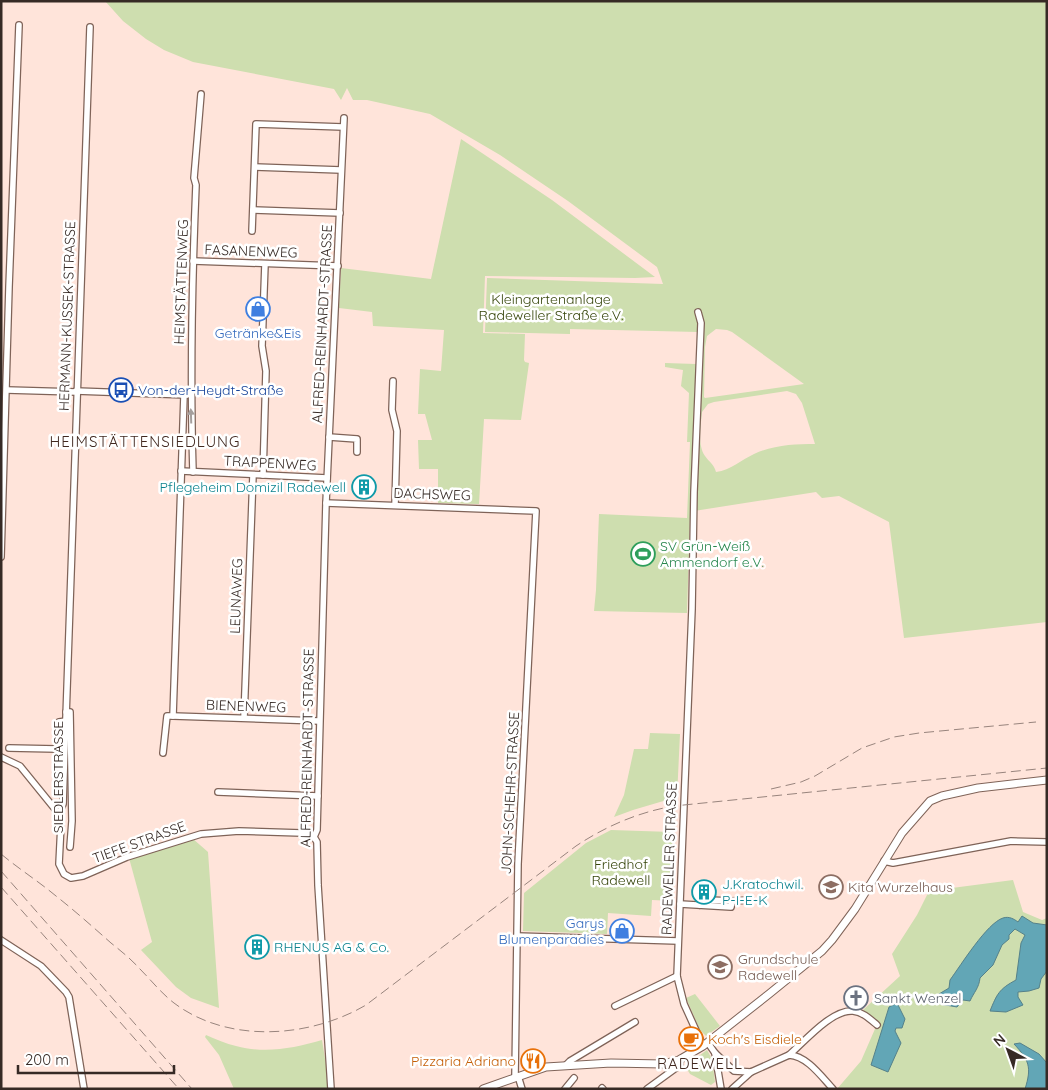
<svg xmlns="http://www.w3.org/2000/svg" width="1048" height="1090" viewBox="0 0 1048 1090" font-family="Quicksand,sans-serif">
<style>
.green{fill:#cedeaf;fill-rule:evenodd}
.water{fill:#62a6b6;stroke:#55818a}
.lines{fill:none;stroke-linecap:round;stroke-linejoin:round}
.minor-casing{stroke:#7f6358;stroke-width:8}
.major-casing{stroke:#7f6358;stroke-width:9}
.minor{stroke:#fff;stroke-width:5.5}
.major{stroke:#fff;stroke-width:7}
.rail{stroke:#98847d;stroke-width:1;stroke-dasharray:10 5;stroke-linecap:butt}
.oneway{fill:#a59f9d}
.labels{text-anchor:middle;stroke-width:5;stroke-linejoin:round;paint-order:stroke}
.street-label{font-size:14px;fill:#362a25;stroke:#fff}
.park-label{font-size:14px;fill:#36450a;stroke:#fff}
.shop-label{font-size:14px;fill:#366cbe;stroke:#fff}
.transit-label{font-size:14px;fill:#164399;stroke:#fff;text-anchor:start}
.culture-label{font-size:14px;fill:#0d838f;stroke:#fff;text-anchor:start}
.leisure-label{font-size:14px;fill:#27864d;stroke:#fff;text-anchor:start}
.education-label{font-size:14px;fill:#785e54;stroke:#fff;text-anchor:start}
.worship-label{font-size:14px;fill:#5b616d;stroke:#fff;text-anchor:start}
.food-label{font-size:14px;fill:#c56008;stroke:#fff;text-anchor:start}
.neighbourhood-label{font-size:15px;letter-spacing:1px;fill:#422920;stroke:#fff}
</style>
<rect width="100%" height="100%" fill="#ffe4da"/>
<g class="green">
<path d="M105,1H1047V622L904,638L889,522L839,496L822,498L816,492L694,511L690,518L687,613L594,611L596,590L599,514L687,518L690,442H687L689,393L681,386L683,370L665,367V363L696,364L698,332L570,329V334L485,332L487,278L663,284L657,267L568,201L500,155L430,114L367,100H353L347,88L341,100L334,89L193,62L164,50L146,39L123,21ZM716,329L727,330L732,332L804,384L705,398L704,397L705,347L707,336ZM787,391L796,394L802,403L815,444C795,444 773,445 754,454C741,460 731,470 716,472C714,464 709,462 705,456C697,445 701,425 702,412L708,404L714,402Z"/>
<polygon points="461,139 552,200 655,277 635,278 485,276 483,333 525,334 524,360 525,362 529,363 521,420 484,419 479,504 438,503 438,469 419,469 418,440 432,440 425,414 418,414 420,369 441,371 444,330 373,326 372,312 339,308 341,268 431,279"/>
<polygon points="650,733 680,734 677,797 633,810 614,817 624,795 634,749 648,749"/>
<polygon points="611,830 672,832 673,901 652,900 651,916 608,913 607,934 523,931 524,893 586,843"/>
<polygon points="192,838 208,852 219,1008 191,998 176,987 141,950 152,942 129,858"/>
<polygon points="1013,880 1023,912 1042,920 1047,918 1047,1089 837,1089 861,1061 878,1022 863,1010 900,976 892,954 917,915 929,891"/>
<polygon points="695,994 720,1026 706,1036 700,1030 686,998"/>
<path d="M206,1035C216,1039 226,1044 236,1046C266,1054 294,1048 322,1040L330,1089H234L219,1055L205,1037Z"/>
<polygon points="707,1050 712,1059 715,1082 711,1085 690,1074 685,1066"/>
</g>
<g class="water">
<path d="M1022,916L1033,923L1047,925V971L1041,979L1039,988L1029,991L1018,992V997L1023,1005L1006,1012L990,1011C997,994 999,989 1016,980L1021,943L1025,935L1015,929L1009,935V939L1002,945L993,965L980,978C979,988 974,992 970,1001L963,1000L957,1007L940,1004L939,994L949,988L950,980C961,965 987,923 1003,918C1009,916 1014,919 1018,922Z"/>
<polygon points="897,1003 905,1019 902,1028 896,1028 895,1031 901,1043 888,1072 871,1065 889,1007"/>
<path d="M1020,1043L1039,1054L1047,1063V1089H1025C1032,1067 1029,1060 1014,1044Z"/>
</g>
<g class="lines">
<g class="minor-casing">
<g id="minor">
<polyline points="255,167 341,170"/>
<polyline points="253,210 340,213"/>
<polyline points="252,231 256,124 343,127"/>
<polyline points="193,261 338,266"/>
<polyline points="698,312 701,323 694,492 692,609 677,976 684,1004 703,1046"/>
<polyline points="393,381 392,410 397,431 395,505"/>
<polyline points="7,390 76,392"/>
<polyline points="76,391 187,395"/>
<polyline points="329,437 357,439 357,452"/>
<polyline points="181,471 327,478"/>
<path d="M193,472C190,376 192,281 196,185L194,178L201,94"/>
<polyline points="263,475 266,371 262,346 265,264"/>
<polyline points="326,503 536,511 518,864 515,1077"/>
<polyline points="1,557 9,287 19,25"/>
<polyline points="66,712 70,712 72,821 70,847"/>
<polyline points="173,716 319,721"/>
<polyline points="244,718 253,475"/>
<polyline points="9,748 57,749 59,745 59,722 66,721"/>
<polyline points="163,753 167,716 173,716 184,395"/>
<polyline points="1,757 20,766 59,814 61,824 59,864 64,874 71,878 83,876 127,857 201,834 239,831 302,833 314,837"/>
<polyline points="218,792 318,796"/>
<polyline points="59,814 63,804 90,27"/>
<polyline points="884,861 893,863 1011,841 1047,842"/>
<polyline points="680,904 731,907 732,901 751,900"/>
<polyline points="700,905 709,900 732,901"/>
<polyline points="517,936 678,941"/>
<polyline points="1,940 41,966 66,992 69,997 84,1089"/>
<polyline points="615,1006 677,976"/>
<polyline points="708,1043 715,1053 721,1089"/>
<path d="M715,1053L734,1071L751,1072L789,1055C807,1056 821,1076 833,1089"/>
<path d="M789,1055C804,1042 832,1009 853,1011C863,1012 870,1019 877,1025"/>
<polyline points="566,1065 570,1061 635,1022"/>
<polyline points="518,1076 522,1089"/>
<polyline points="602,1088 603,1089"/>
<polyline points="331,1089 318,885 317,842 314,837 317,830 326,503 344,118"/>
<polyline points="565,1089 574,1078"/>
<polyline points="647,1089 680,1065 679,1060"/>
<polyline points="732,1089 751,1072"/>
</g>
</g>
<g class="major-casing">
<polyline id="major" points="483,1089 546,1067 611,1063 663,1064 679,1060 703,1046 769,994 822,951 832,940 855,909 902,833 930,801 942,796 978,788 1047,780"/>
</g>
<use href="#minor" class="minor"/>
<use href="#major" class="major"/>
<g class="rail">
<polyline points="771,789 801,782 815,776 862,748 894,737 919,733 1036,722"/>
<path d="M1,854C19,869 38,881 56,896C75,911 93,927 111,943C121,951 131,959 139,968C151,980 161,993 174,1003C228,1044 310,1038 366,1005L576,846C606,826 639,812 674,806L1047,768"/>
<polyline points="1,871 192,1089"/>
<polyline points="1,887 179,1089"/>
</g>
</g>
<defs><path id="oneway-solid" d="M-6-.8H1V-3.2L6.5 0L1 3.2V.8H-6Z" transform="scale(1.25)"/></defs>
<use class="oneway" href="#oneway-solid" transform="translate(191 416) rotate(-92)"/>
<defs>
<g id="shop-ring" transform="scale(1.25)"><circle r="9.5" fill="#fff" stroke="#3f7fe0" stroke-width="1.5"/><path d="M-5-2.5h2.3a2.7 3.5 0 0 1 5.4 0H5L5.5 6h-11ZM-1.5-2.5h3a1.5 2.3 0 0 0-3 0Z" fill="#3f7fe0"/></g>
<g id="bus-ring" transform="scale(1.25)"><circle r="9.5" fill="#fff" stroke="#1a4fb4" stroke-width="1.5"/><path d="M-5-6H5V4H4V6H2V4H-2V6H-4V4H-5ZM-3.5-4V0h7V-4ZM-3.5 1.2v1.5H-2V1.2ZM2 1.2v1.5H3.5V1.2Z" fill="#1a4fb4"/></g>
<g id="building-ring" transform="scale(1.25)"><circle r="9.5" fill="#fff" stroke="#0f9aa8" stroke-width="1.5"/><path d="M-4-6H4V6H1V3H-1V6H-4ZM-2.5-4.3h1.7v1.8h-1.7ZM.8-4.3h1.7v1.8H.8ZM-2.5-1h1.7V.8h-1.7ZM.8-1h1.7V.8H.8Z" fill="#0f9aa8"/></g>
<g id="stadium-ring" transform="scale(1.25)"><circle r="9.5" fill="#fff" stroke="#2e9e5b" stroke-width="1.5"/><path d="M0-5a6.5 5 0 1 0 0 10a6.5 5 0 1 0 0-10ZM-3.5-1.8h7v3.6h-7Z" fill="#2e9e5b"/></g>
<g id="school-ring" transform="scale(1.25)"><circle r="9.5" fill="#fff" stroke="#8d6e63" stroke-width="1.5"/><path d="M0-5L7-2L0 1L-7-2ZM-4 1L0 2.5L4 1V4Q0 6-4 4Z" fill="#8d6e63"/></g>
<g id="church-ring" transform="scale(1.25)"><circle r="9.5" fill="#fff" stroke="#6b7280" stroke-width="1.5"/><path d="M-1.2-6h2.4v3.5h3.3v2.4h-3.3V6h-2.4V-.1h-3.3v-2.4h3.3Z" fill="#6b7280"/></g>
<g id="cafe-ring" transform="scale(1.25)"><circle r="9.5" fill="#fff" stroke="#e8710a" stroke-width="1.5"/><path d="M-5.5-4.5H6V0H3Q3 3.5 0 3.5H-2.5Q-5.5 3.5-5.5 0ZM3-3.2v2h1.7v-2ZM-6 4.5H4V6H-6Z" fill="#e8710a"/></g>
<g id="restaurant-ring" transform="scale(1.25)"><circle r="9.5" fill="#fff" stroke="#e8710a" stroke-width="1.5"/><path d="M-5-6h1v4h1v-4h1v4h1v-4h1v5L-1.5 .5V6h-2V.5L-5-1ZM5-6V6H3V1.5H1.5Q1.5-4 5-6Z" fill="#e8710a"/></g>
</defs>
<g fill-rule="evenodd">
<use href="#shop-ring" x="258" y="309"/>
<use href="#bus-ring" x="121" y="390"/>
<use href="#building-ring" x="364" y="487"/>
<use href="#stadium-ring" x="643" y="554"/>
<use href="#school-ring" x="831" y="887"/>
<use href="#building-ring" x="704" y="892"/>
<use href="#shop-ring" x="622" y="931"/>
<use href="#building-ring" x="257" y="947"/>
<use href="#school-ring" x="720" y="967"/>
<use href="#church-ring" x="856" y="998"/>
<use href="#cafe-ring" x="691" y="1039"/>
<use href="#restaurant-ring" x="533" y="1061"/>
</g>
<g class="labels">
<g class="street-label">
<text transform="translate(251 251) rotate(2)" y="5">FASANENWEG</text>
<text transform="translate(181 282) rotate(-88)" y="5">HEIMSTÄTTENWEG</text>
<text transform="translate(67 316) rotate(-88)" y="5">HERMANN-KUSSEK-STRASSE</text>
<text transform="translate(322 324) rotate(-87)" y="5">ALFRED-REINHARDT-STRASSE</text>
<text transform="translate(270 463) rotate(3)" y="5">TRAPPENWEG</text>
<text transform="translate(432 494) rotate(2)" y="5">DACHSWEG</text>
<text transform="translate(236 596) rotate(-88)" y="5">LEUNAWEG</text>
<text transform="translate(246 706) rotate(2)" y="5">BIENENWEG</text>
<text transform="translate(307 748) rotate(-89)" y="5">ALFRED-REINHARDT-STRASSE</text>
<text transform="translate(58 777) rotate(-90)" y="5">SIEDLERSTRASSE</text>
<text transform="translate(510 793) rotate(-87)" y="5">JOHN-SCHEHR-STRASSE</text>
<text transform="translate(139 842) rotate(-20)" y="5">TIEFE STRASSE</text>
<text transform="translate(669 859) rotate(-88)" y="5">RADEWELLER STRASSE</text>
</g>
<g class="park-label">
<text x="551" y="304">Kleingartenanlage<tspan x="551" dy="16">Radeweller Straße e.V.</tspan></text>
<text x="621" y="869">Friedhof<tspan x="621" dy="16">Radewell</tspan></text>
</g>
<g class="shop-label">
<text x="258" y="338">Getränke&amp;Eis</text>
<text x="604" y="928" text-anchor="end">Garys<tspan x="604" dy="16">Blumenparadies</tspan></text>
</g>
<g class="transit-label">
<text x="138" y="395">Von-der-Heydt-Straße</text>
</g>
<g class="culture-label">
<text x="346" y="492" text-anchor="end">Pflegeheim Domizil Radewell</text>
<text x="722" y="889">J.Kratochwil.<tspan x="722" dy="16">P-I-E-K</tspan></text>
<text x="274" y="952">RHENUS AG &amp; Co.</text>
</g>
<g class="leisure-label">
<text x="660" y="551">SV Grün-Weiß<tspan x="660" dy="16">Ammendorf e.V.</tspan></text>
</g>
<g class="education-label">
<text x="848" y="892">Kita Wurzelhaus</text>
<text x="738" y="964">Grundschule<tspan x="738" dy="16">Radewell</tspan></text>
</g>
<g class="worship-label">
<text x="874" y="1003">Sankt Wenzel</text>
</g>
<g class="food-label">
<text x="708" y="1044">Koch's Eisdiele</text>
<text x="516" y="1066" text-anchor="end">Pizzaria Adriano</text>
</g>
<g class="neighbourhood-label">
<text x="145" y="447">HEIMSTÄTTENSIEDLUNG</text>
<text x="700" y="1069">RADEWELL</text>
</g>
</g>
<rect width="1048" height="1090" fill="none" stroke="#362a25" stroke-width="5"/>
<g transform="translate(1008 1050) rotate(319)" stroke="#ffffff" stroke-width="4" paint-order="stroke">
<path d="M0-4L9 19L0 12L-9 19Z" fill="#362a25"/>
<text y="-8" font-size="14" font-weight="bold" text-anchor="middle" fill="#362a25">N</text>
</g>
<path d="M18 1065v8h156v-8" fill="none" stroke="#362a25" stroke-width="2.5"/>
<text x="25" y="1065" font-size="15" fill="#362a25" stroke="#ffffff" stroke-width="4" paint-order="stroke">200 m</text>
</svg>
